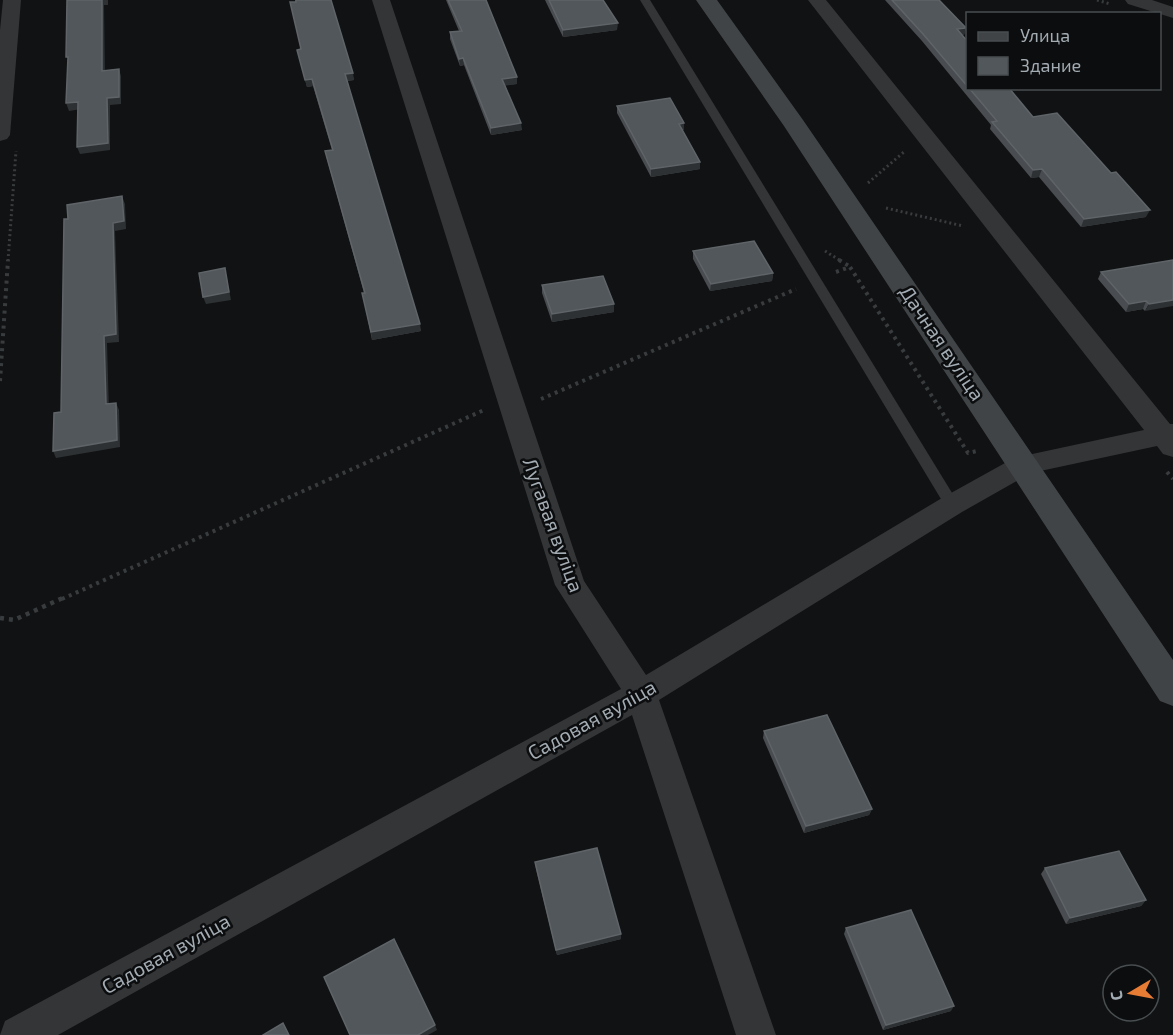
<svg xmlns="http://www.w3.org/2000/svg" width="1173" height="1035" viewBox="0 0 1173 1035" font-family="'Exo 2',sans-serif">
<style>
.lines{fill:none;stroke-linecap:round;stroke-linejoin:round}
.path-far2{stroke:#393c3e;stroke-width:3;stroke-dasharray:2 3;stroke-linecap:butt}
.path-far1{stroke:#393c3e;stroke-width:4;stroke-dasharray:3 4.5;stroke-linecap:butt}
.path{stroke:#393c3e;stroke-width:4.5;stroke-dasharray:4 5;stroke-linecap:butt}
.lane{fill:#333537;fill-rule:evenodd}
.street{fill:#333537;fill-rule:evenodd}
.secondary{fill:#414447;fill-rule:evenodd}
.wall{fill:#494c50}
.shaded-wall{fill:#2e3133}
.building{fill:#52575b;stroke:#5f6469;stroke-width:1.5}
.labels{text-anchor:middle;stroke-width:5;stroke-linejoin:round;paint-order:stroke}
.street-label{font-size:20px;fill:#a3acb3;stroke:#0c0d0e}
</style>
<rect width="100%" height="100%" fill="#111213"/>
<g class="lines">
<g class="path-far2">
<polyline points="1097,0 1110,4"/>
<polyline points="868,183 905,151"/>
<polyline points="886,208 963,226"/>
<polyline points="825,251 841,261"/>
<polyline points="8,261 16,151"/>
</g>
<g class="path-far1">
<polyline points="839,260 849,266"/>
<polyline points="836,272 850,267 968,453 977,451"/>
<polyline points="0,381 8,260"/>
<polyline points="541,399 796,289"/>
<polyline points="1167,472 1173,479"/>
<polyline points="62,599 484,410"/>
</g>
<polyline class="path" points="0,618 14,620 65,597"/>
<polygon class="lane" points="640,0 650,0 957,501 959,505 957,509 947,509"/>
<g class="street">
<polygon points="3,0 21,0 10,135 7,139 0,141 0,30"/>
<polygon points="372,0 390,0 584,581 646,675 942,498 1014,458 1144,430 808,0 826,0 1170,424 1173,424 1173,457 1163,454 1157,446 1031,473 962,512 659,700 776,1035 736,1035 632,715 58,1035 0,1035 5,1021 621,689 555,585"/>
<polygon points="1125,0 1152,0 1173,7 1173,18 1128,4"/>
</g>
<polygon class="secondary" points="696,0 717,0 803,120 1173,660 1173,706 1160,701 784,126"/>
</g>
<g class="wall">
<polygon points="295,0 331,0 354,80 347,81 421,331 372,340 364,301 364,293 327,159 325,151 332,150 313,86 307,87 299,57 297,50 301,49"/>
<polygon points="446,0 486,0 517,77 517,84 505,85 522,130 491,135 464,65 460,66 450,39 450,32 459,31"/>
<polygon points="545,0 603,0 617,30 563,37"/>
<polygon points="885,0 939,0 966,28 964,35 962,35 968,42 968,88 1009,88 1033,117 1146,217 1081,227 1039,177 1031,178 990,129 991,125 922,41"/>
<polygon points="617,106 684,130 682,130 700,162 700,169 651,177 617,113"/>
<polygon points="693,251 773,273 772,281 710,291 693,259"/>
<polygon points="1173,260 1145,311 1143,309 1126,312 1098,279 1101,272"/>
<polygon points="542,285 614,304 614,312 552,322 542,293"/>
<polygon points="764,731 872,809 869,815 804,833 763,738"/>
<polygon points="535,862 621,934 621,939 557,955 536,869"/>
<polygon points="1045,868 1146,900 1141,906 1066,924 1041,874"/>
<polygon points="846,928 951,1011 883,1030 844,934"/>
</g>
<g class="shaded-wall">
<polygon points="102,0 108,0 108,5 104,5 105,79 102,71"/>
<polygon points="618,23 617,30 563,37 563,30"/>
<polygon points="966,28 964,35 955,36 957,29"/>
<polygon points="463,58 464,65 460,66 459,59"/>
<polygon points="119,69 121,76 121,104 110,105 110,150 80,154 77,147 107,98"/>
<polygon points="353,73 354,80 346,81 345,74"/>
<polygon points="517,77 517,84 502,86 502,79"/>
<polygon points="312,79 313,86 307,87 305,80"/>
<polygon points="78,102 81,109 69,111 66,103"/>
<polygon points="521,123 522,130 491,135 491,128"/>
<polygon points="684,123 684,130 678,131 679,124"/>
<polygon points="700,162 700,169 651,177 651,169"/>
<polygon points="1042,169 1039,177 1031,178 1033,170"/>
<polygon points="122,196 125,204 126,229 115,231 119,342 107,343 109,412 106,404 104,336 113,223"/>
<polygon points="1150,210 1146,217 1081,227 1084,219"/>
<polygon points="225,268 231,300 206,304 203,297"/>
<polygon points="773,273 772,281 710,291 711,284"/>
<polygon points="1173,300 1173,306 1145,311 1149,304"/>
<polygon points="1146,301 1143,309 1126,312 1129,304"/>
<polygon points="614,304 614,312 552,322 552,314"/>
<polygon points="420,324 421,331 372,340 371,332"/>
<polygon points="116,403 119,410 120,447 56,458 53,451"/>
<polygon points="872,809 869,815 804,833 806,826"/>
<polygon points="1146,900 1141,906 1066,924 1070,918"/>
<polygon points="621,934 621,939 557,955 556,950"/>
<polygon points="954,1006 951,1011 883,1030 886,1025"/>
<polygon points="435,1025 437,1030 428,1035 418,1035"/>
</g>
<g class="building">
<polygon points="67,0 102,0 102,71 119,69 119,97 107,98 108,143 77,147 78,102 66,103 68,57 66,57"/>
<polygon points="296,0 331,0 353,73 345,74 420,324 371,332 362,293 365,293 325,151 333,150 312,79 305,80 297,50 301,49 290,2 296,2"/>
<polygon points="448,0 486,0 517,77 502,79 521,123 491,128 463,58 459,59 450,32 462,31"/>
<polygon points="549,0 603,0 618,23 563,30"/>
<polygon points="892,0 939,0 966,28 957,29 968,42 968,87 923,34"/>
<polygon points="969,88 1009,88 1033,117 1057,113 1111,173 1116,172 1150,210 1084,219 1042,169 1033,170 992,122 997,121"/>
<polygon points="670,98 684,123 679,124 700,162 651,169 617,106"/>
<polygon points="122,196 124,221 113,223 116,334 104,336 106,404 116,403 117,440 53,451 54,413 61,412 64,219 68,219 67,205"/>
<polygon points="754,241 773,273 711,284 693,251"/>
<polygon points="1173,260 1173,300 1149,304 1146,301 1129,304 1101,272"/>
<polygon points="225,268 229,292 203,297 199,273"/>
<polygon points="603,276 614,304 552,314 542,285"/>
<polygon points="827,715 872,809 806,826 764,731"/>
<polygon points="597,848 621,934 556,950 535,862"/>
<polygon points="1119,851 1146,900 1070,918 1045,868"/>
<polygon points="911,910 954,1006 886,1025 846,928"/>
<polygon points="394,939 435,1025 418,1035 350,1035 324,977"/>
<polygon points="283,1023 289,1035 263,1035"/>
</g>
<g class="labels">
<g class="street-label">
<text transform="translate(942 343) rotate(56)" y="7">Дачная вуліца</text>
<text transform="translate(553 525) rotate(70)" y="7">Лугавая вуліца</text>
<text transform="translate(592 720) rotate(-29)" y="7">Садовая вуліца</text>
<text transform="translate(166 954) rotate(-29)" y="7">Садовая вуліца</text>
</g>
</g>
<rect x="966" y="12" width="195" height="78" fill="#0c0d0e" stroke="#484d50" stroke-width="1.5"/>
<rect x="978" y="32" width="30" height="9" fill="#414447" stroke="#484d50" stroke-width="1.5"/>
<text x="1020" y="42" font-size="18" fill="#a3acb3">Улица</text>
<rect x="978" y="57" width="30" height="18" fill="#52575b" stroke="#484d50" stroke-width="1.5"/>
<text x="1020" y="72" font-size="18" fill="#a3acb3">Здание</text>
<g transform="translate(1131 993) rotate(260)"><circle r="28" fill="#0c0d0e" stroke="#484d50" stroke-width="1.5"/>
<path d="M0-4.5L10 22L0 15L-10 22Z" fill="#e77c35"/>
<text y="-9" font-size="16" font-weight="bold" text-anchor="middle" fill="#a3acb3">С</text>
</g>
</svg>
